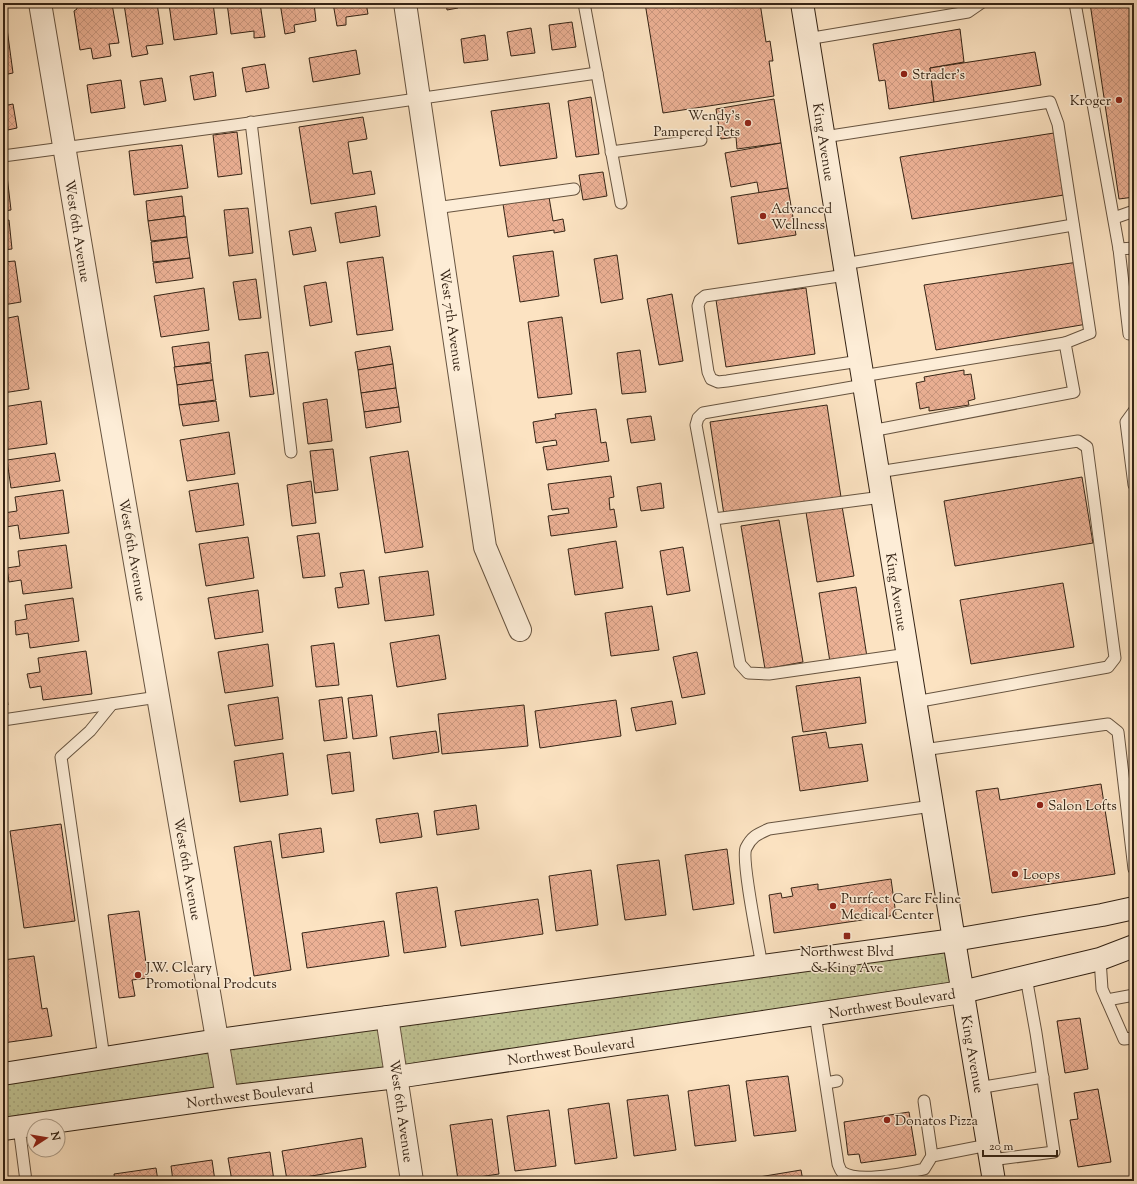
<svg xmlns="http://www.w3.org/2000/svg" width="1137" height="1184" viewBox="0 0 1137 1184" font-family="'Sorts Mill Goudy',serif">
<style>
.grass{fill:url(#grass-dots);stroke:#7a7454}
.building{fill:url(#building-cross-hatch);stroke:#352415}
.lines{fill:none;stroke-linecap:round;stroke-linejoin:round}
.lane-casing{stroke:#675440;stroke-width:13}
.street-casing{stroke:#675440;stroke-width:24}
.secondary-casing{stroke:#352415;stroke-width:24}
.lane{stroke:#fdedd7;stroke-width:11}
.street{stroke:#fdedd7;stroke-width:22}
.secondary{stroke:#fdedd7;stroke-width:22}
.poi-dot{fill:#8f2418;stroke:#fdedd7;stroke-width:1.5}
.labels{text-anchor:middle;stroke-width:3;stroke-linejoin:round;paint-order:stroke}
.poi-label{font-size:14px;fill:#352415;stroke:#fdedd7;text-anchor:start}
.street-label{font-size:14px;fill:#352415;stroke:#fdedd7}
</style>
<defs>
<pattern id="grass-dots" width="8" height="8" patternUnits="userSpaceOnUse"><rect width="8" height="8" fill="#c0c393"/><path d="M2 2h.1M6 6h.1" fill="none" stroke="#a6a77e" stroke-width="1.8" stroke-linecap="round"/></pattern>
<pattern id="building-cross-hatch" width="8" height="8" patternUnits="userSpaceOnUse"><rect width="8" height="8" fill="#ecb195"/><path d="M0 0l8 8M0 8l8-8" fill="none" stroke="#cb9880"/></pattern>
</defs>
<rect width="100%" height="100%" fill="#fce3c2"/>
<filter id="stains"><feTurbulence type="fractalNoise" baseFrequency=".005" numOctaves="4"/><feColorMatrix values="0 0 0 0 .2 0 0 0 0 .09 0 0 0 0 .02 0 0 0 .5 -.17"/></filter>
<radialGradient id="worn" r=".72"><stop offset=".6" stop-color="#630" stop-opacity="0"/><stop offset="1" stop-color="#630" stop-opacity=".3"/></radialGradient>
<polygon class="grass" points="954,940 962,992 3,1129 3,1074"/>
<g class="building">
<polygon points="76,3 90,3 90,8 112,4 119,43 109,44 111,56 93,59 91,48 80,50 74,11 77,9"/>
<polygon points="132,3 157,3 163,44 146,46 148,54 132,57 124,4"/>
<polygon points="177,3 213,3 217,34 174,40 169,4"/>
<polygon points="227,3 260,3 265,37 254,38 254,31 231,34"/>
<polygon points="280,3 314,3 316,21 294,25 295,32 285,34"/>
<polygon points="333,3 366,3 368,14 346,17 346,25 337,26"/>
<polygon points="446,3 457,3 458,8 447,10"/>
<polygon points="645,3 760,3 766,42 770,41 773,61 769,61 774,96 663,113"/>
<polygon points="1090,3 1134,3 1134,197 1119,199"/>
<polygon points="3,21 6,21 13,73 3,75"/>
<polygon points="572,22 576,47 552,50 549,25"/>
<polygon points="531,28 535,53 511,56 507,32"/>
<polygon points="960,29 964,62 930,68 934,102 889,109 885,80 879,81 873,44"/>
<polygon points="485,35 488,60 464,63 461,39"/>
<polygon points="356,50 360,74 313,82 309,58"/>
<polygon points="1035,52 1041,85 934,102 930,68"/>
<polygon points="265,64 269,88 246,92 242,68"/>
<polygon points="213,72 216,96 194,100 190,76"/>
<polygon points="162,78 166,101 144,105 140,81"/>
<polygon points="121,80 125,108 91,113 87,85"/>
<polygon points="591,97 599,154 576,157 568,101"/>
<polygon points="774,99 781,143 737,149 736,137 721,139 716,109"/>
<polygon points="549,103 557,158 500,166 491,111"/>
<polygon points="13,104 17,128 3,131 3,106"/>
<polygon points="363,117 367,139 348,142 351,161 353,174 371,171 375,194 311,204 299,127"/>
<polygon points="237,132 242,174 218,177 213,135"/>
<polygon points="1054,133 1064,195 912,219 900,157"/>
<polygon points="781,143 788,188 759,193 757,182 731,187 725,153"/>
<polygon points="182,145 188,188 134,195 129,151"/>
<polygon points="3,167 6,167 11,210 3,211"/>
<polygon points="603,172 607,196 583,200 579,175"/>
<polygon points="788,188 796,235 738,244 731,197"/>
<polygon points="182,196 184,216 148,221 146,201"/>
<polygon points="549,197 553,221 563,219 565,231 554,233 554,230 508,237 503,204"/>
<polygon points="376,206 380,236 340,243 335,213"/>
<polygon points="248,208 253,253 229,256 224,210"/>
<polygon points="185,216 187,237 151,241 148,221"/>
<polygon points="9,220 12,249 3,250 3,221"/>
<polygon points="311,227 316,251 293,255 289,231"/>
<polygon points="187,237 190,258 153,262 151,242"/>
<polygon points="553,251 559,296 520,302 513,256"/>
<polygon points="617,255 623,299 601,303 594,259"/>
<polygon points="383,257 393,330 357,335 347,262"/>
<polygon points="190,258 193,278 156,283 153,263"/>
<polygon points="15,261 21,302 3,305 3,262"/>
<polygon points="1078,262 1087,324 936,350 924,285"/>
<polygon points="256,279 261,318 239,320 233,282"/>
<polygon points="326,282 332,322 310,326 304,286"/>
<polygon points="204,288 209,330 161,337 154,296"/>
<polygon points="806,288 815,354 726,367 716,300"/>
<polygon points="672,294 683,361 659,365 647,299"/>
<polygon points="18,316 29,389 3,393 3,319"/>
<polygon points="562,317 572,394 538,398 528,322"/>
<polygon points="209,342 211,362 175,367 172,347"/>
<polygon points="390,346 393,364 358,370 355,352"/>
<polygon points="640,350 646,392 622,394 617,353"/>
<polygon points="268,352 274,394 250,397 245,355"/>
<polygon points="211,363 213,380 177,385 174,367"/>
<polygon points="393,364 396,388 361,393 358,370"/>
<polygon points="964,370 964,375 971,374 975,399 968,401 969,405 929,411 929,407 920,409 916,383 925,381 924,377"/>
<polygon points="213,380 216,400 179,405 177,385"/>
<polygon points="396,388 399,407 364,412 361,393"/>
<polygon points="327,399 332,441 308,444 303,403"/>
<polygon points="41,401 47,444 3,450 3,407"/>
<polygon points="216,401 219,421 183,426 179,405"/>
<polygon points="827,405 841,497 724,515 710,422"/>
<polygon points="399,407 401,422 366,428 364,412"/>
<polygon points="596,409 601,443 606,442 609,461 547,470 543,447 557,445 556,440 536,443 533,422 556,418 555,414"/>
<polygon points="651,416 655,440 631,443 627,419"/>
<polygon points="229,432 235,474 187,481 180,440"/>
<polygon points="333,449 338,490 315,493 310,451"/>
<polygon points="408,451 423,547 385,553 370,457"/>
<polygon points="55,453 60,481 11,488 7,460"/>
<polygon points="611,476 614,497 609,498 610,510 614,509 617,527 551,536 548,516 569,513 568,508 552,510 548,484"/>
<polygon points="1082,477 1093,543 955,566 944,501"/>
<polygon points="311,481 316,523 292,526 287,485"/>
<polygon points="238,483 244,525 196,532 189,491"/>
<polygon points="661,483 664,508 641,511 637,487"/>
<polygon points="63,490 69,533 20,539 18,525 6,527 4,513 17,511 15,497"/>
<polygon points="842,506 854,576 817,582 806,512"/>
<polygon points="779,520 803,662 765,669 741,526"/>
<polygon points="319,533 325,576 303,578 297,536"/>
<polygon points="248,537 254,578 206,586 199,544"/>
<polygon points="616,541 623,588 575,595 568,549"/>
<polygon points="66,545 72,588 23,594 21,580 9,582 7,568 20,566 18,551"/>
<polygon points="683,547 690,591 667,595 660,551"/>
<polygon points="364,570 369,604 338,608 335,588 343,587 340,573"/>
<polygon points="428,571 434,615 385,621 379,577"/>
<polygon points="1063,583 1074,647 971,664 960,600"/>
<polygon points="856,587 867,657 830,662 819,593"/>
<polygon points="258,590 263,632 215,639 208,598"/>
<polygon points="73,598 79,641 30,648 28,633 16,635 15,621 27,619 25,605"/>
<polygon points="652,606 659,650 611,656 605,613"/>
<polygon points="439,635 446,679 397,687 390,643"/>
<polygon points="334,643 339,685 316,687 311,646"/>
<polygon points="268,644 273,686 225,693 218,652"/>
<polygon points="86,651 92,694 43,700 41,686 30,688 27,674 40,672 38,658"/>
<polygon points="697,652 705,694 682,698 673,657"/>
<polygon points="3,669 8,705 3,706"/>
<polygon points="860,677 866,723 803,732 796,686"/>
<polygon points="372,695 377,736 353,739 348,698"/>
<polygon points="278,697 283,739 235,746 228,705"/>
<polygon points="342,697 347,738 324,741 319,700"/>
<polygon points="616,700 621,736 540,748 535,711"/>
<polygon points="672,701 676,724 636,731 631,708"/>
<polygon points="524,705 528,746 442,754 438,714"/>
<polygon points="436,731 439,752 393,759 390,737"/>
<polygon points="826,732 829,748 862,744 868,781 800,791 792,737"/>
<polygon points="350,752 354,791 332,794 327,755"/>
<polygon points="283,753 288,795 240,802 234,761"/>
<polygon points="1101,784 1115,874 992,893 976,791 998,788 1000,800"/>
<polygon points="476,805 479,829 437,835 434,811"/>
<polygon points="418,813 422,837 380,843 376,819"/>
<polygon points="61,824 75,921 24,928 10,831"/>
<polygon points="321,828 324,852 282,858 279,834"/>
<polygon points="271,841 291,970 254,976 234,847"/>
<polygon points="727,849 734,904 693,910 685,855"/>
<polygon points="659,860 666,915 625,920 617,865"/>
<polygon points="591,870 598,925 556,931 549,876"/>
<polygon points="891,879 896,915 774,933 769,895 781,893 782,898 793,896 791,888 818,884 818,890"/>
<polygon points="437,887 446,947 404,953 396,893"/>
<polygon points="538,899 543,934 461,946 455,911"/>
<polygon points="139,911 148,978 132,980 135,996 119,998 108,915"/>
<polygon points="384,921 389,956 307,968 302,933"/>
<polygon points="34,956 42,1009 47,1008 52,1036 3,1043 3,960"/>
<polygon points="1080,1018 1088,1069 1065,1073 1057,1021"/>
<polygon points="788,1076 796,1131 754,1136 746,1081"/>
<polygon points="729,1085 736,1141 695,1146 688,1091"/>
<polygon points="1098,1089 1111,1162 1078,1167 1070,1120 1078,1119 1074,1093"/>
<polygon points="668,1095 676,1150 634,1156 627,1100"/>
<polygon points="609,1103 617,1158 575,1164 568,1109"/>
<polygon points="549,1110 556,1166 515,1171 507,1116"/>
<polygon points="909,1112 916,1155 861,1163 859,1154 848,1155 844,1122"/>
<polygon points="492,1119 499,1174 458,1180 450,1125"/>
<polygon points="362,1138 366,1167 287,1180 282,1151"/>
<polygon points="270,1152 274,1181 232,1181 228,1158"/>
<polygon points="212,1160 215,1181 173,1181 171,1166"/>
<polygon points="156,1168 158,1181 115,1181 114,1174"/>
<polygon points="801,1170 803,1181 759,1181 759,1177"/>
</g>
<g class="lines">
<g class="lane-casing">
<g id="lane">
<polyline points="584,3 621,203"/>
<polyline points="1075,3 1119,249"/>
<polyline points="807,39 968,12 981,3"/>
<polyline points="251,122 291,452"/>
<polyline points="824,137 1050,102 1058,124 1090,333 1065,343 1074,392 871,431"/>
<polyline points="611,152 701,140"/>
<polyline points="3,156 235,125 597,73"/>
<polyline points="435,208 574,189"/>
<polyline points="1114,218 1134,211"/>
<polyline points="1134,248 1119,249 1129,334 1134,334"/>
<polyline points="844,264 1073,225"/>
<polyline points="846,275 705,296 700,300 698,306 708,372 711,379 718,382 727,381 860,361"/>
<polyline points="862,376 1065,343"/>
<polyline points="864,385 703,413 698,418 696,425 740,664 748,673 769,674 908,654"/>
<polyline points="1134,411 1126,422 1134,485"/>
<polyline points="878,472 1078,441 1087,447 1115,658 1108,667 915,702"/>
<polyline points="714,519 882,497"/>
<polyline points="3,720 158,697"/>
<polyline points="923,750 1108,724 1118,732 1134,869"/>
<polyline points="1100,959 1102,989 1124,1039 1134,1038"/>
<path d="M762,966C759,948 741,859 746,848C752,836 758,834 769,829L932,806"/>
<polyline points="1107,1000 1134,995"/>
<path d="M815,1014L838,1164C839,1166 840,1170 842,1172C858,1183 906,1173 924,1169L932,1156L988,1145"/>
<polyline points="104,1058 61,757 90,731 112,704"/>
<polyline points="826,1083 837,1081"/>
<polyline points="978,1088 1043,1077"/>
<polyline points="924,1101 932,1156"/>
<polyline points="19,1127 26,1181"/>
<polyline points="991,1160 1054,1152 1036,1033 1026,977"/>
</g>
</g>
<g class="street-casing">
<g id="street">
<polyline points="40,3 97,342 227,1097"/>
<polyline points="405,3 485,547 520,630"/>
<polyline points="387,1017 412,1181"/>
</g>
</g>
<g class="secondary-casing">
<g id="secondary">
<polyline points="802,3 954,940 994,1181"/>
<polyline points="3,1074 218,1040 954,940 1102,915 1134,908"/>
<polyline points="3,1129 227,1097 397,1077 962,992 1100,959 1134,946"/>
</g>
</g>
<use href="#lane" class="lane"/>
<use href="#street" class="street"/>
<use href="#secondary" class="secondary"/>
</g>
<g class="poi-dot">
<circle cx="904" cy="74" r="4"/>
<circle cx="1119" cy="100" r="4"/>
<circle cx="748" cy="123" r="4"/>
<circle cx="763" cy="216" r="4"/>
<circle cx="1040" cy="805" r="4"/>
<circle cx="1015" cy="874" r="4"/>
<circle cx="833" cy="906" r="4"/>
<rect x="843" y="932" width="8" height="8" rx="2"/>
<circle cx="138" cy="975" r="4"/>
<circle cx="887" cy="1120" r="4"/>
</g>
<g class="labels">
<g class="poi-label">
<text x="912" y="79">Strader's</text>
<text x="1111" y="105" text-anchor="end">Kroger</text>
<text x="740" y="120" text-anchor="end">Wendy's<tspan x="740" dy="16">Pampered Pets</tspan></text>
<text x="771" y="213">Advanced<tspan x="771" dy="16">Wellness</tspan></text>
<text x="1048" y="810">Salon Lofts</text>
<text x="1023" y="879">Loops</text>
<text x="841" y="903">Purrfect Care Feline<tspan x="841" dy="16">Medical Center</tspan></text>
<text x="847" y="956" text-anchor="middle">Northwest Blvd<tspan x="847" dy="16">&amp; King Ave</tspan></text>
<text x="146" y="972">J.W. Cleary<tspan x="146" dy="16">Promotional Prodcuts</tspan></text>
<text x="895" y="1125">Donatos Pizza</text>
</g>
<g class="street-label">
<text transform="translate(824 142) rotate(81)" y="5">King Avenue</text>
<text transform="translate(78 231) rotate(81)" y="5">West 6th Avenue</text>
<text transform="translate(452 320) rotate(82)" y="5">West 7th Avenue</text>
<text transform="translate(133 550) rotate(80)" y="5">West 6th Avenue</text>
<text transform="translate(897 592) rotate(81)" y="5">King Avenue</text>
<text transform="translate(188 869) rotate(80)" y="5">West 6th Avenue</text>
<text transform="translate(892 1003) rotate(-9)" y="5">Northwest Boulevard</text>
<text transform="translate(571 1051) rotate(-8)" y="5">Northwest Boulevard</text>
<text transform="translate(973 1054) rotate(80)" y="5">King Avenue</text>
<text transform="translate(250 1095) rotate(-7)" y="5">Northwest Boulevard</text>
<text transform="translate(402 1111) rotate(82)" y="5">West 6th Avenue</text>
</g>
</g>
<rect width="1137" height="1184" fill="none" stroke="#fce3c2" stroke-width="16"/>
<rect x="4" y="4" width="1129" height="1176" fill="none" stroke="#352415" stroke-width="2"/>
<rect x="8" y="8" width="1121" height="1168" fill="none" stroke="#352415"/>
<g transform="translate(46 1138) rotate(78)"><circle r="19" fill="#fdedd7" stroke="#ad9d89"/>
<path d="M0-3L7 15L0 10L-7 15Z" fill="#8f2418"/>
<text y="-6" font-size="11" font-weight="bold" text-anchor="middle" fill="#352415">N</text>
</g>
<path d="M983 1150v6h74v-6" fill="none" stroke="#352415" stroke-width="2"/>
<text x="989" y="1150" font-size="12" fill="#352415" stroke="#fdedd7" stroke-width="3" paint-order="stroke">20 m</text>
<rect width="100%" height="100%" filter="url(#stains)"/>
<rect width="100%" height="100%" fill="url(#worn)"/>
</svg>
